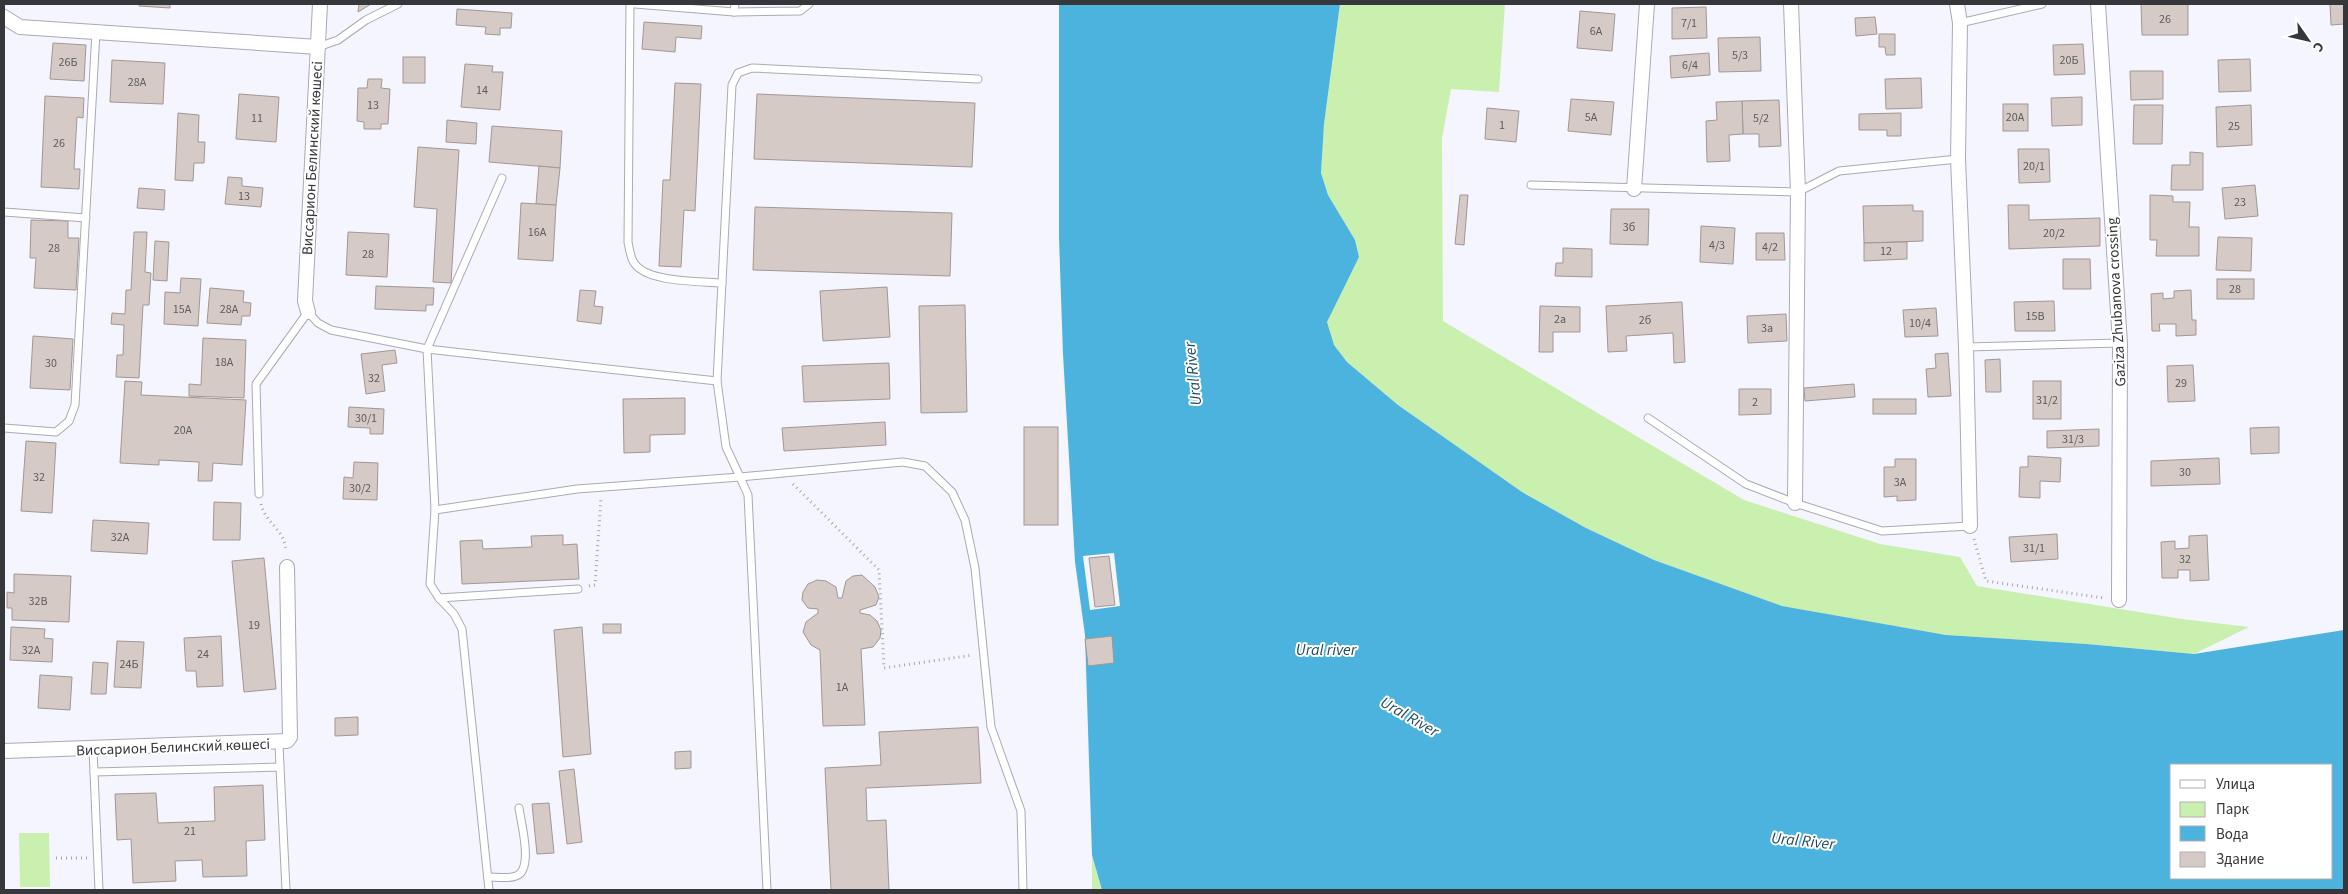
<svg xmlns="http://www.w3.org/2000/svg" width="2348" height="894" viewBox="0 0 2348 894" font-family="'Source Sans 3',sans-serif">
<style>
.green{fill:#c9f0af}
.water{fill:#4cb3df;fill-rule:evenodd}
.pier{fill:#f4f5fe}
.building{fill:#d5cac5;stroke:#a29792}
.lines{fill:none;stroke-linecap:round;stroke-linejoin:round}
.service-casing{stroke:#a9aab4;stroke-width:9}
.minor-casing{stroke:#a9aab4;stroke-width:16}
.path{stroke:#a5a6ad;stroke-width:3;stroke-dasharray:1 4;stroke-linecap:butt}
.service{stroke:#fff;stroke-width:7}
.minor{stroke:#fff;stroke-width:14}
.labels{text-anchor:middle;stroke-width:4;stroke-linejoin:round;paint-order:stroke}
.number-label{font-size:12px;fill:#5e5c5e}
.street-label{font-size:15px;fill:#36373b;stroke:#fff}
.water-label{font-size:16px;font-style:italic;fill:#204b5e;stroke:#fff}
</style>
<rect width="100%" height="100%" fill="#f4f5fe"/>
<g class="green">
<polygon points="1340,4 1505,4 1499,92 1451,89 1442,138 1443,321 1744,500 1880,544 1960,557 1977,586 2182,619 2249,627 2194,654 2087,644 1946,635 1870,622 1782,606 1654,560 1586,528 1522,492 1398,405 1347,362 1334,345 1328,331 1327,322 1332,310 1359,257 1355,240 1328,195 1321,173 1324,124"/>
<polygon points="19,833 49,833 50,887 20,887"/>
<polygon points="1092,855 1102,890 1092,890"/>
</g>
<path class="water" d="M1059,4H1340L1324,124L1321,173L1328,195L1355,240L1359,257L1327,322L1334,345L1347,362L1398,405L1522,492L1586,528L1654,560L1782,606L1946,635L2087,644L2194,654L2344,630V890H1102L1092,855L1085,635L1075,562L1063,354L1059,238ZM2172,765H2332V878H2172Z"/>
<polygon class="pier" points="1114,553 1120,606 1090,610 1083,556"/>
<g class="building">
<polygon points="139,4 170,4 170,8 139,6"/>
<polygon points="359,4 371,4 358,12"/>
<polygon points="2141,4 2188,4 2188,35 2142,35"/>
<polygon points="2330,4 2344,4 2344,24 2331,25"/>
<polygon points="1706,7 1707,38 1672,39 1672,8"/>
<polygon points="457,9 512,13 511,28 500,28 500,35 485,34 486,27 456,25"/>
<polygon points="1580,11 1615,14 1612,51 1577,48"/>
<polygon points="1875,17 1877,34 1856,36 1855,18"/>
<polygon points="644,22 702,26 701,39 676,37 675,52 642,49"/>
<polygon points="1879,34 1895,34 1895,55 1886,55 1885,47 1879,47"/>
<polygon points="1760,37 1761,71 1719,72 1718,38"/>
<polygon points="53,43 86,45 84,81 50,79"/>
<polygon points="2083,44 2085,74 2054,75 2053,45"/>
<polygon points="1709,53 1710,75 1671,78 1670,56"/>
<rect x="403" y="57" width="22" height="26"/>
<polygon points="2250,59 2251,91 2219,92 2218,60"/>
<polygon points="112,60 165,63 163,104 110,102"/>
<polygon points="465,64 493,66 492,72 503,72 500,110 461,107"/>
<polygon points="2130,71 2163,71 2163,99 2131,100"/>
<polygon points="1921,78 1922,108 1886,109 1885,79"/>
<polygon points="368,79 382,79 381,88 390,89 388,124 381,124 381,129 364,129 364,122 357,121 358,88 367,88"/>
<polygon points="675,83 701,84 695,211 684,210 681,267 659,266 663,180 670,180"/>
<polygon points="239,94 279,97 276,142 236,139"/>
<polygon points="757,94 975,103 972,167 754,159"/>
<polygon points="45,96 84,98 83,118 77,117 74,169 80,169 79,189 41,187"/>
<polygon points="2082,97 2082,125 2052,126 2051,98"/>
<polygon points="1571,99 1614,102 1611,135 1568,131"/>
<polygon points="1779,100 1781,146 1759,147 1759,134 1743,134 1742,101"/>
<polygon points="1742,101 1743,134 1729,135 1730,161 1707,162 1706,121 1717,120 1716,102"/>
<rect x="2003" y="104" width="25" height="27"/>
<polygon points="2134,105 2163,105 2162,144 2133,144"/>
<polygon points="2251,105 2252,145 2217,147 2216,107"/>
<polygon points="1487,108 1519,111 1516,142 1485,139"/>
<polygon points="178,113 199,115 198,142 205,142 204,163 194,163 193,181 175,180"/>
<polygon points="1901,113 1901,136 1887,136 1887,130 1859,130 1859,114"/>
<polygon points="447,120 477,123 476,144 446,142"/>
<polygon points="492,126 562,131 560,168 489,162"/>
<polygon points="418,147 459,150 451,283 433,282 437,209 414,207"/>
<polygon points="2018,149 2049,149 2050,182 2019,183"/>
<polygon points="2190,152 2203,153 2203,190 2171,190 2172,165 2190,165"/>
<polygon points="539,166 560,168 556,205 536,204"/>
<polygon points="228,177 242,178 242,186 263,188 261,207 225,204"/>
<polygon points="2255,185 2258,216 2225,219 2222,188"/>
<polygon points="139,188 165,190 164,210 137,208"/>
<polygon points="1460,195 1468,195 1464,245 1455,244"/>
<polygon points="2150,195 2173,196 2173,202 2190,202 2189,227 2199,227 2199,256 2156,256 2157,240 2150,240"/>
<polygon points="521,203 556,205 553,261 518,259"/>
<polygon points="1913,205 1913,211 1923,211 1923,241 1864,243 1863,206"/>
<polygon points="2008,205 2029,205 2029,220 2100,218 2100,246 2009,249"/>
<polygon points="755,207 952,213 950,276 753,270"/>
<polygon points="1611,209 1649,209 1648,245 1610,244"/>
<polygon points="31,220 68,221 68,238 79,238 76,290 34,288 36,258 30,258"/>
<polygon points="1701,226 1735,228 1733,264 1700,262"/>
<polygon points="134,232 147,232 145,272 151,273 149,305 143,305 139,378 116,377 117,355 123,355 124,325 111,324 112,313 125,314 126,290 131,290"/>
<polygon points="348,232 389,234 387,277 346,275"/>
<polygon points="1756,233 1784,233 1785,260 1756,260"/>
<polygon points="2218,237 2252,238 2251,271 2216,270"/>
<polygon points="155,241 169,242 167,281 153,280"/>
<polygon points="1907,242 1907,259 1864,261 1864,243"/>
<polygon points="1563,248 1592,249 1592,277 1555,276 1556,263 1563,263"/>
<polygon points="2063,259 2090,259 2091,289 2063,289"/>
<polygon points="181,278 201,279 198,326 164,324 165,292 180,293"/>
<rect x="2217" y="279" width="37" height="20"/>
<polygon points="376,286 434,288 433,305 426,305 426,311 375,309"/>
<polygon points="887,287 890,337 823,341 820,291"/>
<polygon points="210,288 244,291 243,302 251,303 250,316 242,316 241,325 207,323"/>
<polygon points="580,290 596,291 594,306 603,307 601,324 577,321"/>
<polygon points="2191,290 2192,320 2196,320 2196,335 2176,336 2176,324 2159,324 2160,331 2152,331 2151,294 2163,293 2163,299 2174,298 2174,291"/>
<polygon points="2054,301 2055,331 2015,331 2014,302"/>
<polygon points="1682,302 1685,362 1674,363 1673,333 1626,336 1627,351 1608,352 1606,306"/>
<polygon points="965,305 967,412 921,413 919,306"/>
<polygon points="1540,306 1580,307 1580,332 1553,332 1553,352 1539,352"/>
<polygon points="1936,308 1938,336 1905,337 1903,310"/>
<polygon points="1786,314 1787,341 1748,343 1747,316"/>
<polygon points="33,336 73,339 70,390 30,388"/>
<polygon points="203,338 246,340 244,398 189,396 189,384 201,385"/>
<polygon points="395,350 397,363 382,365 385,391 366,394 361,354"/>
<polygon points="1948,353 1951,396 1928,397 1926,369 1936,368 1935,354"/>
<polygon points="2000,359 2001,392 1986,392 1985,360"/>
<polygon points="889,363 890,399 804,402 802,366"/>
<polygon points="2193,365 2195,401 2168,402 2167,366"/>
<polygon points="125,381 142,382 141,395 246,400 242,465 213,463 212,481 198,481 199,462 159,460 159,465 120,463"/>
<rect x="2033" y="381" width="28" height="38"/>
<polygon points="1854,384 1855,397 1805,401 1804,388"/>
<polygon points="1739,389 1771,389 1771,414 1739,415"/>
<polygon points="685,398 685,434 650,435 650,452 624,453 623,399"/>
<rect x="1873" y="399" width="43" height="15"/>
<polygon points="349,407 384,409 383,434 370,434 370,428 348,427"/>
<polygon points="885,422 886,445 784,451 782,428"/>
<rect x="1024" y="427" width="34" height="98"/>
<polygon points="2279,427 2279,453 2251,454 2250,428"/>
<polygon points="2099,429 2099,446 2047,448 2047,431"/>
<polygon points="26,441 56,443 52,513 21,511"/>
<polygon points="2028,456 2061,458 2060,482 2040,481 2040,498 2019,497 2020,467 2028,467"/>
<polygon points="2219,458 2220,484 2151,486 2151,461"/>
<polygon points="1895,459 1916,459 1916,500 1897,501 1897,496 1884,497 1884,467 1895,467"/>
<polygon points="354,462 378,463 377,500 343,499 344,477 353,478"/>
<polygon points="214,502 241,503 240,540 213,540"/>
<polygon points="93,520 149,523 147,554 91,551"/>
<polygon points="2057,534 2058,559 2011,562 2009,537"/>
<polygon points="563,535 563,545 577,544 579,579 462,584 460,541 482,540 483,549 532,547 531,536"/>
<polygon points="2207,535 2209,580 2190,581 2190,570 2178,570 2178,578 2162,578 2161,542 2175,541 2175,549 2189,548 2189,536"/>
<polygon points="1109,556 1115,605 1095,607 1089,558"/>
<polygon points="264,558 276,689 244,692 232,561"/>
<polygon points="14,574 71,576 69,622 12,620 12,608 7,608 7,592 14,593"/>
<polygon points="862,575 875,587 879,597 876,605 860,610 860,613 870,615 877,621 881,630 880,638 873,647 861,649 865,725 823,726 820,650 811,645 803,632 806,622 818,613 818,609 808,608 802,600 803,592 808,584 817,580 826,581 836,587 838,598 842,598 846,581 853,576"/>
<rect x="603" y="624" width="18" height="9"/>
<polygon points="11,627 45,629 44,638 53,639 52,662 10,660"/>
<polygon points="582,627 591,754 563,757 554,630"/>
<polygon points="221,636 223,686 197,687 196,671 186,671 184,638"/>
<polygon points="1112,636 1114,663 1088,666 1085,639"/>
<polygon points="117,641 144,642 141,688 114,687"/>
<polygon points="93,662 108,663 106,694 91,694"/>
<polygon points="40,675 72,677 70,710 38,708"/>
<polygon points="358,717 358,735 335,736 335,718"/>
<polygon points="978,727 981,783 866,788 867,821 886,820 889,890 831,890 825,768 881,765 879,732"/>
<polygon points="691,751 691,768 675,769 675,752"/>
<polygon points="574,769 582,842 567,844 559,771"/>
<polygon points="263,785 265,840 246,841 247,876 203,877 202,860 175,861 176,881 133,883 131,839 117,840 115,794 156,793 158,823 215,821 214,787"/>
<polygon points="549,803 554,853 537,854 532,804"/>
</g>
<g class="lines">
<g class="service-casing">
<g id="service">
<path d="M630,4L628,242C629,247 630,255 633,261C644,283 699,281 722,283"/>
<polyline points="635,4 734,12 800,11 809,4"/>
<polyline points="734,12 735,4"/>
<polyline points="1960,23 2042,4"/>
<polyline points="318,47 338,40 366,20 398,4"/>
<polyline points="978,79 752,68 738,73 732,85 717,381 726,447 740,477 903,462 925,466 952,492 965,520 975,568 991,727 1021,811 1023,890"/>
<polyline points="1531,185 1798,192 1839,171 1958,159"/>
<polyline points="4,212 86,218"/>
<polyline points="1966,347 2120,343"/>
<polyline points="1648,418 1746,484 1795,503 1882,531 1970,526"/>
<polyline points="4,428 56,432 69,421 75,405 96,32"/>
<polyline points="259,494 256,384 308,312 318,323 331,330 427,349 717,381"/>
<polyline points="435,510 577,489 740,477 748,495 767,890"/>
<polyline points="439,598 578,589"/>
<polyline points="279,743 280,767"/>
<polyline points="93,750 94,772"/>
<path d="M488,877C496,877 509,879 516,876C534,870 521,823 519,808"/>
<polyline points="99,890 94,772 280,767 286,890"/>
<polyline points="489,890 462,629 454,614 439,598 430,584 435,510 427,349 502,178"/>
</g>
</g>
<g class="minor-casing">
<g id="minor">
<polyline points="1791,4 1798,192 1795,503"/>
<polyline points="1957,4 1960,23 1958,159 1966,347 1970,526"/>
<polyline points="2098,4 2120,343 2119,600"/>
<polyline points="4,17 20,27 318,47"/>
<polyline points="1634,189 1647,4"/>
<polyline points="308,312 305,301 320,4"/>
<polyline points="4,751 287,741 290,737 287,567"/>
</g>
</g>
<g class="path">
<polyline points="793,484 879,570 884,668 973,655"/>
<path d="M261,504C265,523 285,529 286,552"/>
<polyline points="1974,539 1986,581 2104,598"/>
<polyline points="589,586 595,585 601,498"/>
<polyline points="56,858 88,858"/>
</g>
<use href="#service" class="service"/>
<use href="#minor" class="minor"/>
</g>
<g class="labels">
<g class="number-label">
<text x="2165" y="23">26</text>
<text x="1689" y="27">7/1</text>
<text x="1596" y="35">6А</text>
<text x="1740" y="59">5/3</text>
<text x="2069" y="64">20Б</text>
<text x="68" y="66">26Б</text>
<text x="1690" y="69">6/4</text>
<text x="137" y="86">28А</text>
<text x="482" y="94">14</text>
<text x="373" y="109">13</text>
<text x="1591" y="121">5А</text>
<text x="2015" y="121">20А</text>
<text x="257" y="122">11</text>
<text x="1761" y="122">5/2</text>
<text x="1502" y="129">1</text>
<text x="2234" y="130">25</text>
<text x="59" y="147">26</text>
<text x="2034" y="170">20/1</text>
<text x="244" y="200">13</text>
<text x="2240" y="206">23</text>
<text x="1629" y="231">3б</text>
<text x="537" y="236">16А</text>
<text x="2054" y="237">20/2</text>
<text x="1717" y="249">4/3</text>
<text x="1770" y="251">4/2</text>
<text x="54" y="252">28</text>
<text x="1886" y="255">12</text>
<text x="368" y="258">28</text>
<text x="2235" y="293">28</text>
<text x="182" y="313">15А</text>
<text x="229" y="313">28А</text>
<text x="2035" y="320">15В</text>
<text x="1560" y="323">2а</text>
<text x="1645" y="324">2б</text>
<text x="1920" y="327">10/4</text>
<text x="1767" y="332">3а</text>
<text x="224" y="366">18А</text>
<text x="51" y="367">30</text>
<text x="374" y="382">32</text>
<text x="2181" y="387">29</text>
<text x="2047" y="404">31/2</text>
<text x="1755" y="406">2</text>
<text x="366" y="422">30/1</text>
<text x="183" y="434">20А</text>
<text x="2073" y="443">31/3</text>
<text x="2185" y="476">30</text>
<text x="39" y="481">32</text>
<text x="1900" y="486">3А</text>
<text x="360" y="492">30/2</text>
<text x="120" y="541">32А</text>
<text x="2034" y="552">31/1</text>
<text x="2185" y="563">32</text>
<text x="38" y="605">32В</text>
<text x="254" y="629">19</text>
<text x="31" y="654">32А</text>
<text x="203" y="658">24</text>
<text x="129" y="668">24Б</text>
<text x="842" y="691">1А</text>
<text x="190" y="835">21</text>
</g>
<g class="street-label">
<text transform="translate(312 158) rotate(-87)" y="5">Виссарион Белинский көшесі</text>
<text transform="translate(2116 302) rotate(-93)" y="5">Gaziza Zhubanova crossing</text>
<text transform="translate(173 747) rotate(-2)" y="5">Виссарион Белинский көшесі</text>
</g>
<g class="water-label">
<text transform="translate(1192 374) rotate(-96)" y="6">Ural River</text>
<text x="1326" y="655">Ural river</text>
<text transform="translate(1410 716) rotate(30)" y="6">Ural River</text>
<text transform="translate(1803 840) rotate(6)" y="6">Ural River</text>
</g>
</g>
<rect width="2348" height="894" fill="none" stroke="#36373b" stroke-width="10"/>
<rect x="2170" y="764" width="162" height="115" fill="#ffffff" stroke="#afafb1"/>
<rect x="2180" y="780" width="25" height="8" fill="#ffffff" stroke="#afafb1"/>
<text x="2216" y="789" font-size="15" fill="#36373b">Улица</text>
<rect x="2180" y="802" width="25" height="15" fill="#c9f0af" stroke="#afafb1"/>
<text x="2216" y="814" font-size="15" fill="#36373b">Парк</text>
<rect x="2180" y="826" width="25" height="15" fill="#4cb3df" stroke="#afafb1"/>
<text x="2216" y="839" font-size="15" fill="#36373b">Вода</text>
<rect x="2180" y="852" width="25" height="15" fill="#d5cac5" stroke="#afafb1"/>
<text x="2216" y="864" font-size="15" fill="#36373b">Здание</text>
<g transform="translate(2308 40) rotate(124)" stroke="#ffffff" stroke-width="4" paint-order="stroke">
<path d="M0-4L9 19L0 12L-9 19Z" fill="#36373b"/>
<text y="-8" font-size="14" font-weight="bold" text-anchor="middle" fill="#36373b">С</text>
</g>
</svg>
